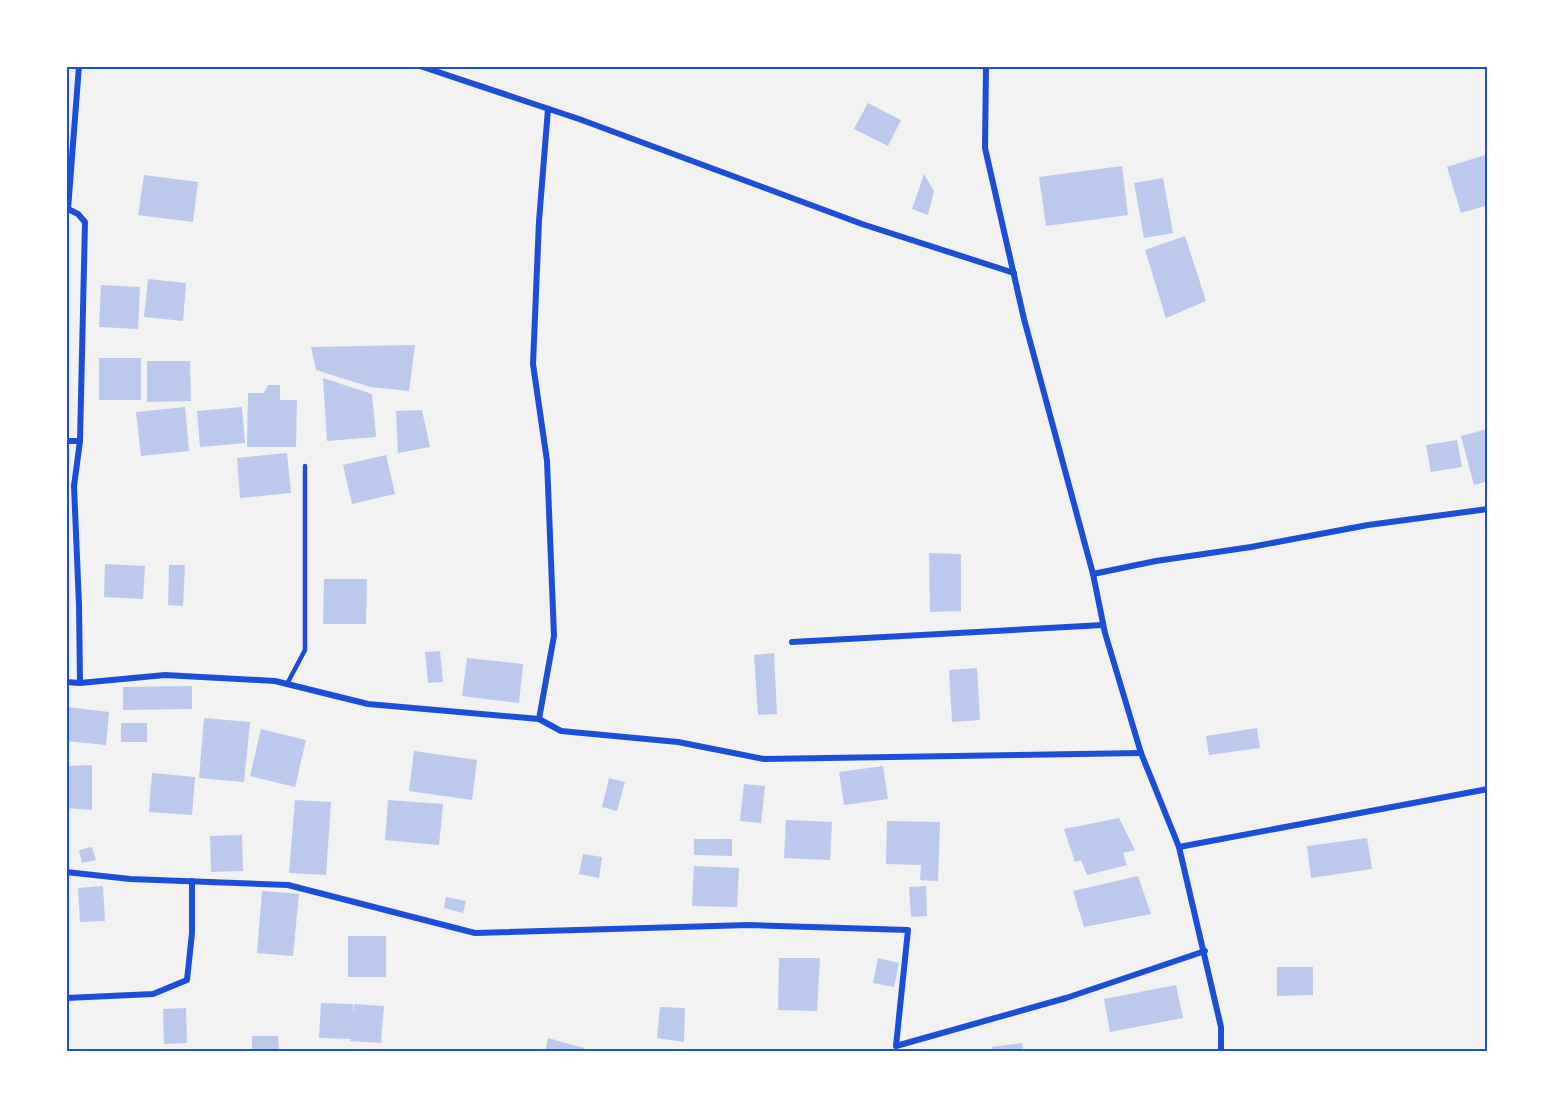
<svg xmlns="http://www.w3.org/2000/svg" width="1554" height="1117" viewBox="0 0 1554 1117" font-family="Helvetica,sans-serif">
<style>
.building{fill:#bdc9ec}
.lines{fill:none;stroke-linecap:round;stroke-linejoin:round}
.service{stroke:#1d4ed8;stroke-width:4.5}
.minor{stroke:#1d4ed8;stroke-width:6}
.neatline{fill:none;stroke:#1d4ed8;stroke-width:2}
</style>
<rect width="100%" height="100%" fill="#f2f2f2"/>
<g class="building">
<polygon points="868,103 901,120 888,146 854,129"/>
<polygon points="1488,154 1488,205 1461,213 1447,167"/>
<polygon points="1122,166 1128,215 1046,226 1039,177"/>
<polygon points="924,174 934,191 928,215 912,209"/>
<polygon points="144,175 198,182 193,222 138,215"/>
<polygon points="1163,178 1173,233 1144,238 1134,183"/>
<polygon points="1185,236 1206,301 1166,318 1145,250"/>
<polygon points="148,279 186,283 183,321 144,317"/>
<polygon points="101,285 140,287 138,329 99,327"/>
<polygon points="415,345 409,391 370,387 316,370 311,347"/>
<rect x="99" y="358" width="42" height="42"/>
<polygon points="147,361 190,361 191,401 147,402"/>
<polygon points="323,378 372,394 376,437 327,441"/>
<polygon points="268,385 280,385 280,400 297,400 296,447 247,447 248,393 264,393"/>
<polygon points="185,407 189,451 141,456 136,412"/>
<polygon points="242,407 245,443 200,447 197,411"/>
<polygon points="422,410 430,447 398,453 396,411"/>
<polygon points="1488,429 1488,481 1474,485 1461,436"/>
<polygon points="1457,440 1462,467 1431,472 1426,445"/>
<polygon points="287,453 291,493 240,498 237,458"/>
<polygon points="386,455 395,494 352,504 343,465"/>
<polygon points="929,553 961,554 961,611 930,612"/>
<polygon points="105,564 145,566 143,599 104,597"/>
<polygon points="169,565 185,565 183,606 168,605"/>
<polygon points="324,579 367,579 366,624 323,624"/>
<polygon points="440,651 443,682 428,683 425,652"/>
<polygon points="774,653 777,714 758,715 754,655"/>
<polygon points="467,658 523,664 519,703 462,696"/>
<polygon points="977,668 980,720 952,722 949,670"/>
<polygon points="192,686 192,709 123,710 123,687"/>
<polygon points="66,707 109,712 106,745 66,741"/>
<polygon points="204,718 250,722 244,782 199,778"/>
<rect x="121" y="723" width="26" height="19"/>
<polygon points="1257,728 1260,748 1209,755 1206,736"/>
<polygon points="261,729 306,740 295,787 250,776"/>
<polygon points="414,751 477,760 472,800 409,791"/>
<polygon points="92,765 92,810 66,808 66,766"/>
<polygon points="883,766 888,799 844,805 839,772"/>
<polygon points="152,773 195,777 192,815 149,812"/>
<polygon points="609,778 625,782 617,811 602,807"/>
<polygon points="744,784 765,786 761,823 740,821"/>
<polygon points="295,800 331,802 326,875 289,873"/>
<polygon points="388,800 443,804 439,845 385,840"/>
<polygon points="1119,818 1135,850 1123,853 1127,865 1087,875 1081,860 1075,862 1064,829"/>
<polygon points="786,820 832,822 830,860 784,858"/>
<polygon points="887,821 940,822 938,881 920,880 921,865 886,864"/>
<polygon points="242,835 243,871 211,872 210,836"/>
<polygon points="1367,838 1372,869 1311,878 1307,846"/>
<polygon points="694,839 732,839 732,856 694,855"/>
<polygon points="92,847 96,860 82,863 79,850"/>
<polygon points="583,854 602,857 599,878 579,874"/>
<polygon points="694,866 739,868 737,907 692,906"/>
<polygon points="1138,876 1151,914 1084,927 1073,891"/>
<polygon points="103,886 105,921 80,922 78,888"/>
<polygon points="926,886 927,916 911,917 909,887"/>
<polygon points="262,891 299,894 293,956 257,953"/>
<polygon points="446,897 466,901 463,913 444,908"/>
<rect x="348" y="936" width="38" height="41"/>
<polygon points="779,958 820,958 817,1011 778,1010"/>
<polygon points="878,958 899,963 894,987 873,983"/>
<polygon points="1277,967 1313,967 1313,995 1277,996"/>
<polygon points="1176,985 1183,1018 1110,1032 1104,999"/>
<polygon points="321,1003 353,1004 353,1015 354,1004 384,1006 381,1043 350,1041 351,1039 319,1038"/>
<polygon points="660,1007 685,1008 684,1042 657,1038"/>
<polygon points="186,1008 187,1043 164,1044 163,1009"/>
<polygon points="252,1036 278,1036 279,1051 252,1051"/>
<polygon points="548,1038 584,1048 583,1051 545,1051"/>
<polygon points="1022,1043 1023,1051 992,1051 992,1047"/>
</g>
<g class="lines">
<polyline class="service" points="287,684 305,650 305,466"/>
<g class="minor">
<polyline points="420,66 579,119 862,224 1014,273"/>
<polyline points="986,66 985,148 1024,319 1093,574 1105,633 1141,753 1179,847 1221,1027 1221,1051"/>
<polyline points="66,208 78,214 85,222 80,441 74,486 79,605 80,683"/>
<polyline points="68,209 79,66"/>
<polyline points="66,441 80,441"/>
<polyline points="1093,574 1156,561 1251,547 1368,525 1488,509"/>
<polyline points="792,642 1103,625"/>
<polyline points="66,682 80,683 165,675 275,681 368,704 539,719 561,731 678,742 764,759 1141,753"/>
<polyline points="539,719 554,636 547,461 533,364 539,221 548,109"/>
<polyline points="1179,847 1488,789"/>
<polyline points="66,872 130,879 288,885 475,933 749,925 908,930 896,1046 1066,998 1205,951"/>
<polyline points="66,998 153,994 187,980 192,933 192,881"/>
</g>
</g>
<rect width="1554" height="1117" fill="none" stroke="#ffffff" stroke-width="135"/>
<rect x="68" y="68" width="1418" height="982" class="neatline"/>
</svg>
